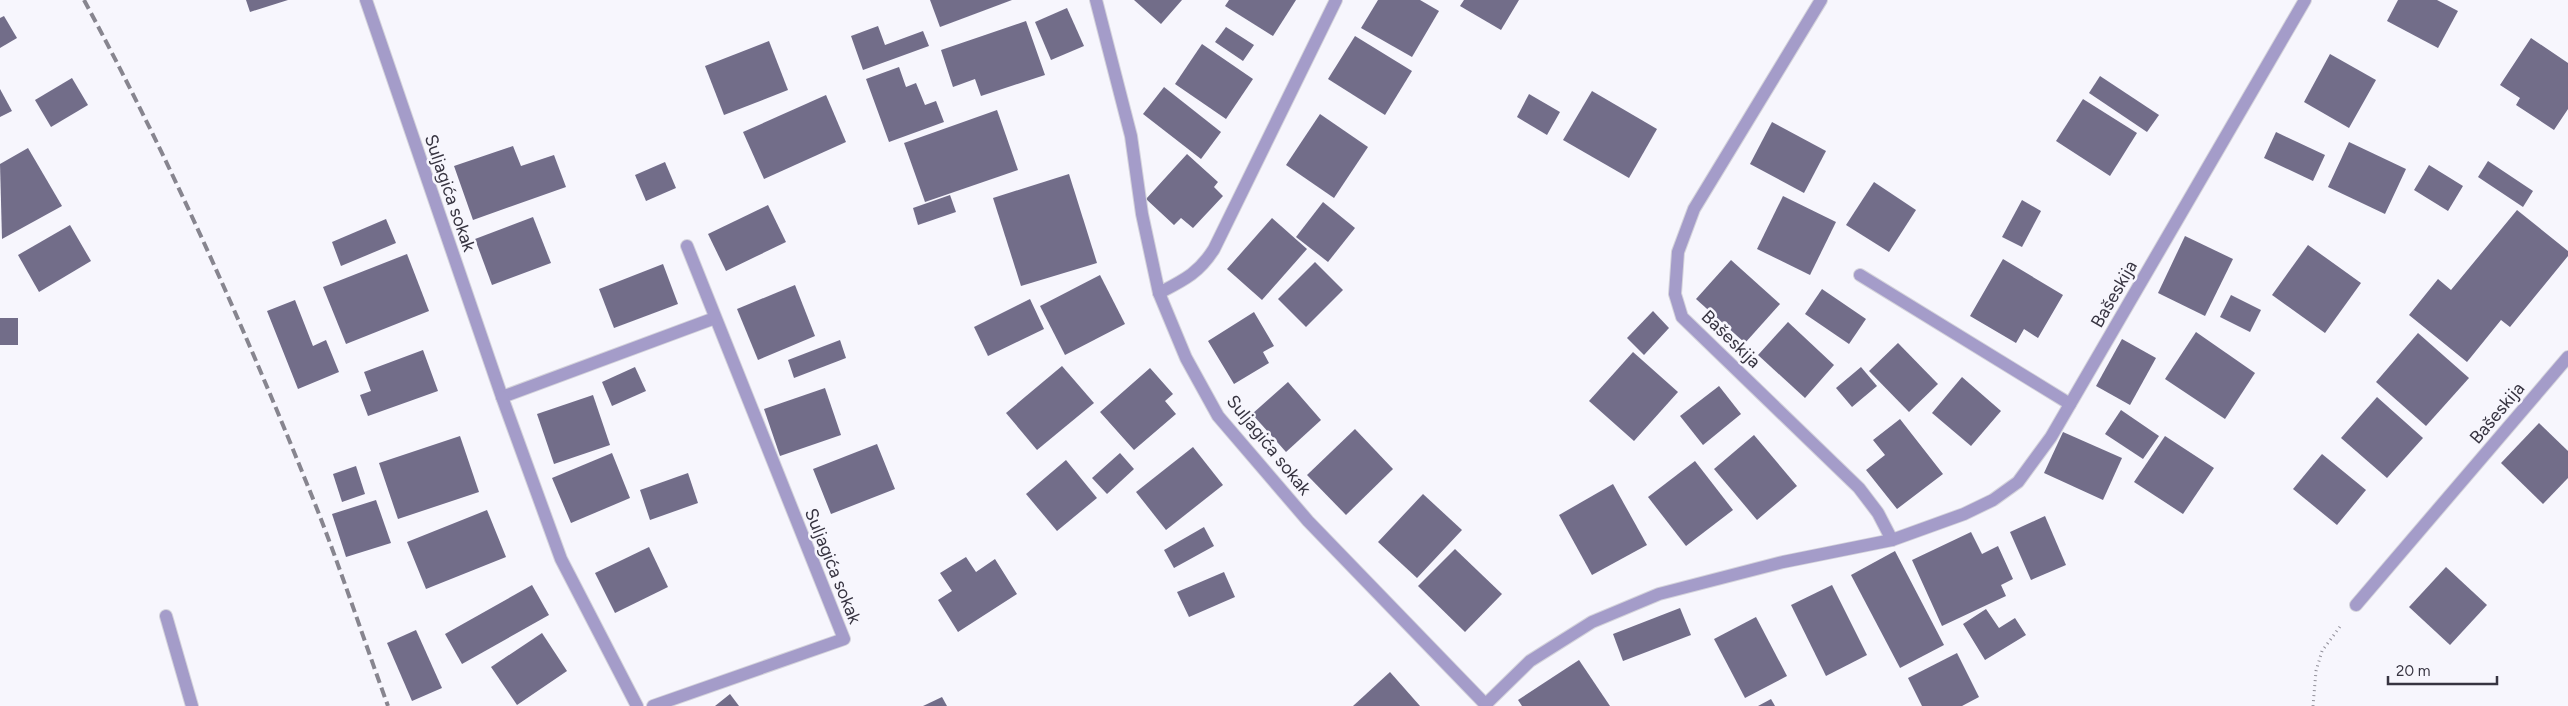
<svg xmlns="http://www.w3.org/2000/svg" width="2568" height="706" viewBox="0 0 2568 706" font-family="Figtree,sans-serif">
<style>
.building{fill:#726d89}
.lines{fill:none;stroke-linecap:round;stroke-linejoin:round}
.street-casing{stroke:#d4d3db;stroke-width:14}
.path{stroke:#918f99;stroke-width:3;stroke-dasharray:1 4;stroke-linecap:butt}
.street{stroke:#a49cc9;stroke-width:12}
.rail{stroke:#87858f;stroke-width:4;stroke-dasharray:10 5;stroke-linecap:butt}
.labels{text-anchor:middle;stroke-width:5;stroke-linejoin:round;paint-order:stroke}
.street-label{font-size:18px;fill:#373441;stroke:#f7f6fd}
</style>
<rect width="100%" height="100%" fill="#f7f6fd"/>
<g class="building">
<polygon points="246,0 288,0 250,12"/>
<polygon points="930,0 1012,0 940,27"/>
<polygon points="1134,0 1182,0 1161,24"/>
<polygon points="1229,0 1296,0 1273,36 1225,6"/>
<polygon points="1378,0 1420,0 1439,11 1412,57 1361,28"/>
<polygon points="1464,0 1519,0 1501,30 1460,6"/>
<polygon points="2398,0 2437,0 2458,11 2438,48 2387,21"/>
<polygon points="1067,8 1084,46 1051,60 1035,22"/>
<polygon points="4,16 17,38 0,48 0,18"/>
<polygon points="1026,21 1045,75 981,96 975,79 953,87 941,50"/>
<polygon points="878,26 885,45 923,31 929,46 863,70 851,36"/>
<polygon points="1226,27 1254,45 1243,61 1215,42"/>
<polygon points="1355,36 1412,71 1385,115 1328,79"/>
<polygon points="2531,38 2568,63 2568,109 2554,130 2516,105 2520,98 2500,85"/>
<polygon points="769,41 788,90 724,115 705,66"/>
<polygon points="1202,44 1253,79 1226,119 1175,84"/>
<polygon points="2330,54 2376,80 2349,128 2304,102"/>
<polygon points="899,67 906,87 916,83 925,105 936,101 944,122 889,142 866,79"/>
<polygon points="2100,76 2159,115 2147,132 2089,93"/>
<polygon points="72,78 88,105 51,127 35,100"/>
<polygon points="1164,87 1221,132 1201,159 1143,114"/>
<polygon points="0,89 12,111 0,117"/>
<polygon points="1592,91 1657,129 1629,178 1563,140"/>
<polygon points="1529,94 1560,112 1547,135 1517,117"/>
<polygon points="826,95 846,142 764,179 743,132"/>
<polygon points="2083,99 2137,133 2110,176 2056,141"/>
<polygon points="997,110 1018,170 925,202 904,143"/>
<polygon points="1320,114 1368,147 1334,198 1286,165"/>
<polygon points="1772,122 1826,151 1804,193 1750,164"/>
<polygon points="2276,132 2325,155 2313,181 2264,158"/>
<polygon points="2349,142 2406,169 2385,214 2328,187"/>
<polygon points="513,146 521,166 554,155 566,187 473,220 454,166"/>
<polygon points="28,148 62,206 2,239 0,164"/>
<polygon points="1187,154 1218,182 1214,187 1223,196 1193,228 1181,218 1174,225 1146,199"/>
<polygon points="2488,161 2533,191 2523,207 2478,177"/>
<polygon points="665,162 676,188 646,201 635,175"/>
<polygon points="2429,165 2463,186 2448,211 2414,190"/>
<polygon points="1069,174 1097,263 1021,286 993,198"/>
<polygon points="1874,182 1916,210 1889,252 1846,225"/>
<polygon points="950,195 956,212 918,225 913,208"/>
<polygon points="1783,196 1836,222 1810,275 1757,249"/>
<polygon points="2022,200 2041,211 2022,247 2002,237"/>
<polygon points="1323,202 1355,228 1328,262 1296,237"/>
<polygon points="768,205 786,242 726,271 708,234"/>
<polygon points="2517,210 2568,251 2568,256 2510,327 2501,320 2467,362 2409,315 2438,279 2451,290"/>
<polygon points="533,217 551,263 492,285 475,239"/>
<polygon points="1272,218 1307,249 1262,300 1227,269"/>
<polygon points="386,219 396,243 341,266 332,242"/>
<polygon points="70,225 91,261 39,292 18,255"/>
<polygon points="2185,236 2233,259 2205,316 2158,293"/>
<polygon points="2308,245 2361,283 2325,333 2272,295"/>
<polygon points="407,254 429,311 346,344 323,287"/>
<polygon points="2003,259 2063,295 2038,338 2024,329 2016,343 1970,316"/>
<polygon points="1731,260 1780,304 1745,343 1696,299"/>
<polygon points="1315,262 1343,290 1306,327 1278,299"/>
<polygon points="663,264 678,304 614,328 599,289"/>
<polygon points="1100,275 1125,324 1065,355 1040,306"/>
<polygon points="795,285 815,336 758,360 737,309"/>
<polygon points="1822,289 1866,319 1849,344 1805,314"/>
<polygon points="2231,295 2261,310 2250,332 2220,317"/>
<polygon points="1030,299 1044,329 988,356 974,327"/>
<polygon points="295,300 313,346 326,340 339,372 298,389 267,311"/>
<polygon points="1653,311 1669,328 1644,355 1627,338"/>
<polygon points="1254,312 1274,346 1263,352 1269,363 1234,384 1208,341"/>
<rect x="0" y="318" width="18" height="27"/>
<polygon points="1788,322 1834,365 1805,398 1758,355"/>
<polygon points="2196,332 2255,373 2225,419 2165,379"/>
<polygon points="2418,333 2469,378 2426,426 2376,382"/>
<polygon points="2122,339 2156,358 2130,405 2096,386"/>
<polygon points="840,340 846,358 794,378 788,360"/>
<polygon points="1898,343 1938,384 1909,412 1869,371"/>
<polygon points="423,350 438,391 368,416 360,395 371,391 364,372"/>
<polygon points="1633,352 1678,392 1634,441 1589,401"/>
<polygon points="1062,366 1094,403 1037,450 1006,413"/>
<polygon points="635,367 646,391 612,406 602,382"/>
<polygon points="1861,367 1877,386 1852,407 1836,388"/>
<polygon points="1150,368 1173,394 1165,401 1176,414 1134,450 1100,412"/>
<polygon points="1962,377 2001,411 1971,446 1932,413"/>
<polygon points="1288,382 1321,420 1286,452 1252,414"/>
<polygon points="1719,386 1741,414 1703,445 1680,416"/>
<polygon points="825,388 841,435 780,456 764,409"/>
<polygon points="593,395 610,445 554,464 537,414"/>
<polygon points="2377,397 2423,438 2387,478 2341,438"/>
<polygon points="2121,410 2159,436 2143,459 2105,434"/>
<polygon points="1900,419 1943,474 1897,509 1866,470 1885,455 1873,440"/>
<polygon points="2539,423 2568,451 2568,478 2543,504 2501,463"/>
<polygon points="1355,429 1393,469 1346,515 1307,475"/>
<polygon points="2063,432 2122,458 2103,500 2044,473"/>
<polygon points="1754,435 1797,486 1757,520 1714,469"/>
<polygon points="460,436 479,492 398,519 379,463"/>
<polygon points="2165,436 2214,468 2183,514 2134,482"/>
<polygon points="877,444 895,489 831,514 813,469"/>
<polygon points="1193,447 1223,485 1166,530 1136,492"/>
<polygon points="612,453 630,498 571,523 552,478"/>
<polygon points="1120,453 1134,469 1107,494 1092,478"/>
<polygon points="2322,454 2366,490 2337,525 2293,489"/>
<polygon points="1066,460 1097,498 1057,531 1026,494"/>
<polygon points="1695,461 1733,510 1686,546 1648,497"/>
<polygon points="356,466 365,494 342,502 333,474"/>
<polygon points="688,473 698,503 650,520 640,490"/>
<polygon points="1613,484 1647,545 1592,575 1559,515"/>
<polygon points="1423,494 1462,530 1417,578 1378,542"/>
<polygon points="376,500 391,543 346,557 332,514"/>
<polygon points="487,510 506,557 426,589 407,542"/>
<polygon points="2045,516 2066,565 2031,580 2010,532"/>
<polygon points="1204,527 1214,546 1174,568 1164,550"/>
<polygon points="1971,532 1982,554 1998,546 2013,579 2001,585 2006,596 1942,626 1912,560"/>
<polygon points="649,547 668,587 615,613 595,573"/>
<polygon points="1455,549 1502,594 1465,632 1418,586"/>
<polygon points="1895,551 1944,645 1900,668 1851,575"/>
<polygon points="966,557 976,572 995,559 1017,594 958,632 938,600 952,591 940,573"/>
<polygon points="2446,567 2487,605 2450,645 2409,607"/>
<polygon points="1224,572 1235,597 1189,617 1177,592"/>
<polygon points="532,585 549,615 462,664 445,634"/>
<polygon points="1832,585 1867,655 1826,676 1791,605"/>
<polygon points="1680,608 1691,635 1623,661 1613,634"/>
<polygon points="1986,609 1999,628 2015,618 2026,635 1985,660 1963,624"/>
<polygon points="1756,617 1787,676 1745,698 1714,639"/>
<polygon points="416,630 442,688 412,701 387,643"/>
<polygon points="542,633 567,671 517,705 491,667"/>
<polygon points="1957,653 1979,697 1962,706 1922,706 1908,678"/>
<polygon points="1579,660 1610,706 1522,706 1518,700"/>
<polygon points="1390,672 1420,706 1353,706"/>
<polygon points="730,694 739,706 715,706"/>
<polygon points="942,697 947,706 923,706"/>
<polygon points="1771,699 1775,706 1758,706"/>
</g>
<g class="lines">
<g class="street-casing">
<g id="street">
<polyline points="366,0 502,397 715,318"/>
<polyline points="1096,0 1131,136 1142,214 1159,293 1186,358 1218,416 1308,521 1487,706"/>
<polyline points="1821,0 1694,209 1678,252 1675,294 1682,317 1859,488 1878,513 1892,540"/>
<polyline points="1860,275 2070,404"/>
<path d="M1159,293C1184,280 1199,273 1214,249L1336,0"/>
<polyline points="502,397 561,559 637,706"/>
<polyline points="2356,605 2568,357"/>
<polyline points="166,616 192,706"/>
<polyline points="1486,704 1530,661 1592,622 1659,594 1783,562 1892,540 1964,514 1993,500 2018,482 2051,437 2305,0"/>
<polyline points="653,706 844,639 687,246"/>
</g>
</g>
<polyline class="path" points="2313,706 2316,671 2322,651 2342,624"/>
<use href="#street" class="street"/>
<path class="rail" d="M84,0C168,156 241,320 307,484C337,557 361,632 388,706"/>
</g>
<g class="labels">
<g class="street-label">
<text transform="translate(450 193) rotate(71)" y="6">Suljagića sokak</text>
<text transform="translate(2114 294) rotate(-60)" y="6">Bašeskija</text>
<text transform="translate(1731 339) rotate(44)" y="6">Bašeskija</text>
<text transform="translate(2497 413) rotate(-50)" y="6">Bašeskija</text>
<text transform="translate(1269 445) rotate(51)" y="6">Suljagića sokak</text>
<text transform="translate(833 566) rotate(68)" y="6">Suljagića sokak</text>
</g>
</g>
<path d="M2388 676v8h109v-8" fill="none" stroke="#373441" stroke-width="2.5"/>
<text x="2396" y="676" font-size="15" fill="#373441" stroke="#f7f6fd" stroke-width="4" paint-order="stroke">20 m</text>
</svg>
